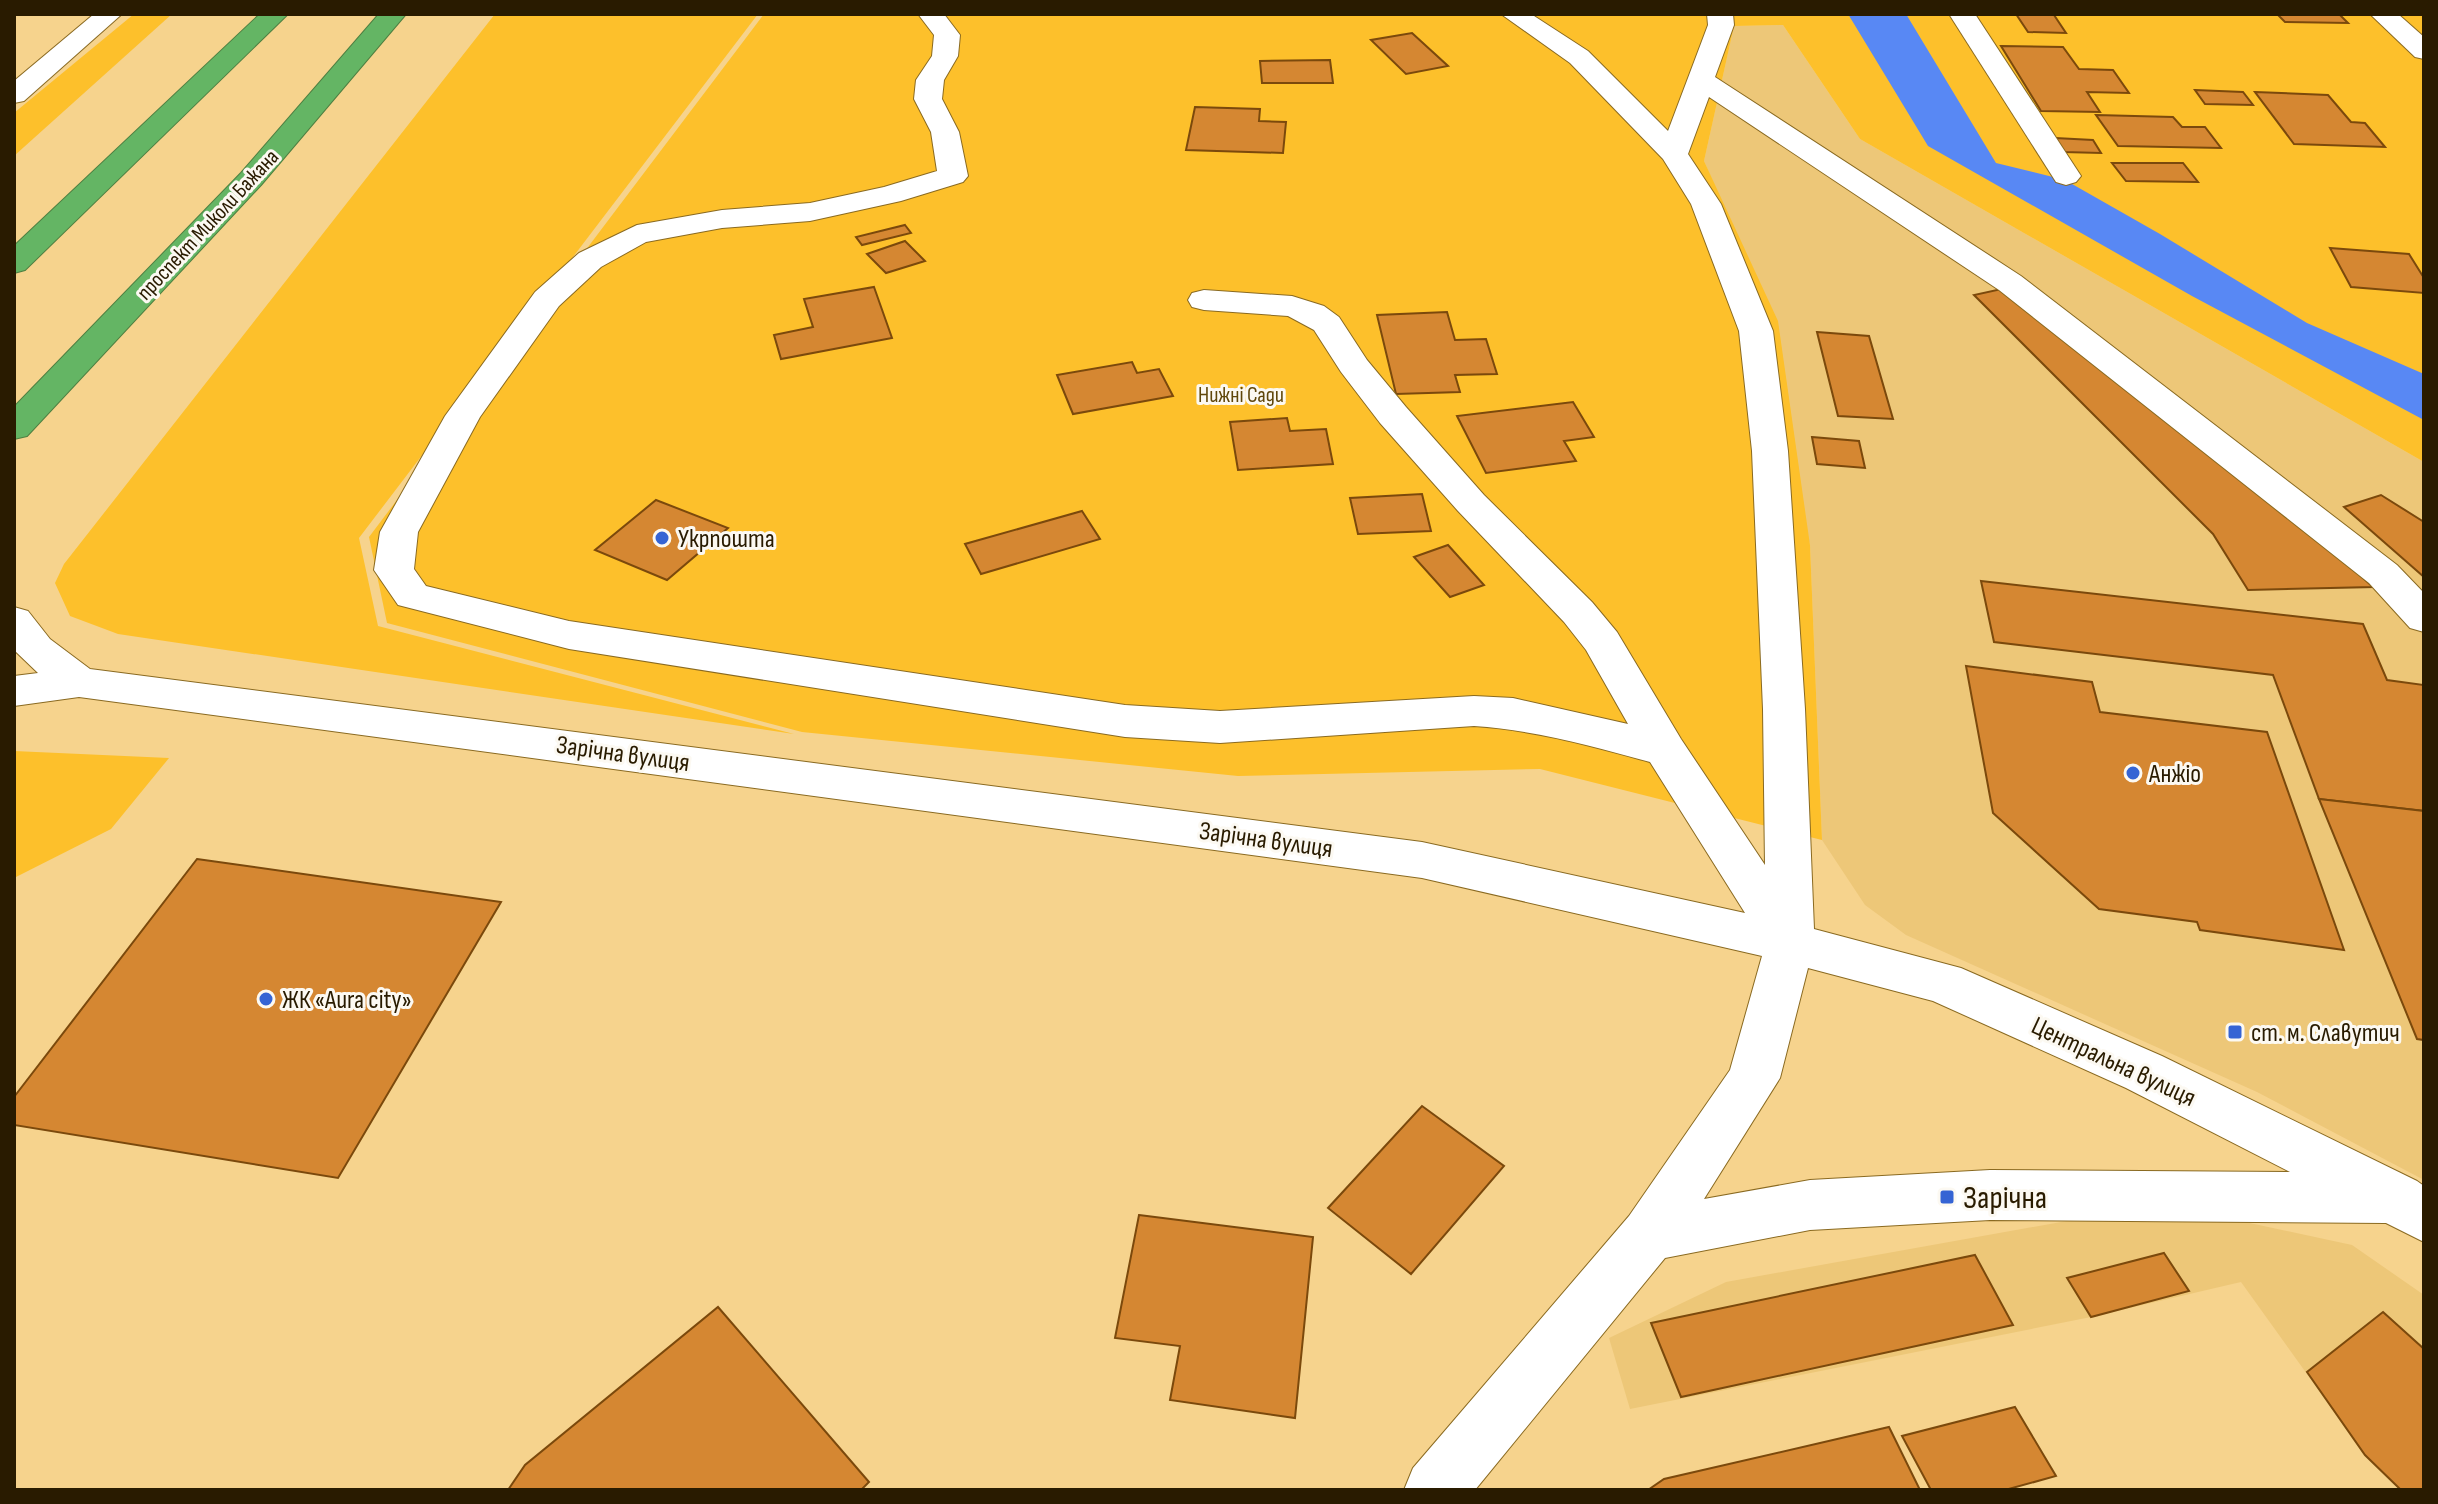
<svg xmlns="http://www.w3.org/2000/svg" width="2438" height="1504" viewBox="0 0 2438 1504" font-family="'Sofia Sans Condensed',sans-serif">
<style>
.built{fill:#edc778}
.green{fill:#fdc02b}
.water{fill:#5888f4}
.building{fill:#d58732;stroke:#7b490c;stroke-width:2}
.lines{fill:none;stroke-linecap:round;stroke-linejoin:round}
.minor-casing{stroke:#8a6a21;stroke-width:2}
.highway-casing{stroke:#4f7f41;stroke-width:2}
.minor{fill:#fff;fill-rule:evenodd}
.highway{fill:#64b564;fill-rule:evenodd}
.poi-dot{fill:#3564d4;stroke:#fcf9f2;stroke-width:3}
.labels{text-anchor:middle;stroke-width:6;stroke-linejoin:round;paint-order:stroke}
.far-street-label{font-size:22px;fill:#291b00;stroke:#fcf9f2}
.far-park-label{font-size:22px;fill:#60470a;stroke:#fcf9f2}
.poi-label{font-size:26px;fill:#291b00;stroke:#fcf9f2;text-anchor:start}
.street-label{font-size:26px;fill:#291b00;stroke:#fcf9f2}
.near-poi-label{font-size:32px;fill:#291b00;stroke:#fcf9f2;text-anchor:start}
</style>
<rect width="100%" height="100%" fill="#f6d38d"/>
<g class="built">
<polygon points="1783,25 1860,139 2424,462 2424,1180 2257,1092 1906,935 1865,905 1822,840 1810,545 1715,186 1704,161 1734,26"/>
<polygon points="2161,1204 2352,1245 2424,1295 2424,1490 2401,1490 2365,1455 2241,1282 2091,1317 1630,1409 1609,1338 1726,1282"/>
</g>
<g class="green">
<polygon points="134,14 172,14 14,156 14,113"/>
<polygon points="495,14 758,14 359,538 378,626 794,734 118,634 70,616 55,583 64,564"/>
<polygon points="764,14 2424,14 2424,462 1860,139 1783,25 1734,26 1704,161 1778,321 1810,545 1822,840 1540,769 1238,776 802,732 387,623 369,537"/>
<polygon points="14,751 169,758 111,829 14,878"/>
</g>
<polygon class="water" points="1848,14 1906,14 1996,163 2065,180 2160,234 2307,323 2424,374 2424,420 2192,296 1928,146"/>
<g class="building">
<polygon points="2016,14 2054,15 2066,33 2028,32"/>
<polygon points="2277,14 2339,14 2348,23 2285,22"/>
<polygon points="1412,33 1448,66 1406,74 1371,40"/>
<polygon points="2001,46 2063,47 2079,69 2113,70 2129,93 2087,92 2100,112 2041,111"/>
<polygon points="1330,60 1333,83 1262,83 1260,61"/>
<polygon points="2195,90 2243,92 2253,105 2205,104"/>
<polygon points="2255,92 2328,95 2351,122 2365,123 2385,147 2294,144"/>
<polygon points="1195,107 1260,109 1259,121 1286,122 1283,153 1186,150"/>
<polygon points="2096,115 2173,117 2182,127 2205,127 2221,148 2118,146"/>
<polygon points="2055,138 2093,140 2101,153 2063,152"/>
<polygon points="2112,163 2183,163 2198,182 2126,181"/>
<polygon points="905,225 911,233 862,245 856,237"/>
<polygon points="905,241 925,261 886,273 867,254"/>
<polygon points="2330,248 2409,254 2424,278 2424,293 2351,287"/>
<polygon points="874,287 892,338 781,359 774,335 813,327 804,299"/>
<polygon points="2006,288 2301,521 2373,587 2248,590 2213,534 1974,295"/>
<polygon points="1447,312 1455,340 1486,339 1497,374 1455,375 1460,392 1396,394 1377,315"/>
<polygon points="1817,332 1869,336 1893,419 1838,416"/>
<polygon points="1132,362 1137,373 1159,369 1173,396 1073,414 1057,375"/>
<polygon points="1573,402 1594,437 1564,441 1576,461 1486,473 1457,416"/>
<polygon points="1287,418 1290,431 1326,429 1333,464 1238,470 1230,422"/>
<polygon points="1812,437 1859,441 1865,468 1817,464"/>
<polygon points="1422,494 1431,531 1358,534 1350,498"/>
<polygon points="2381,495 2424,522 2424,577 2344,507"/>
<polygon points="656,500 728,528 667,580 595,550"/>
<polygon points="1082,511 1100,539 981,574 965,544"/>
<polygon points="1448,545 1484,585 1450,597 1414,557"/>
<polygon points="1981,581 2363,624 2387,680 2424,685 2424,811 2319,799 2273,675 1994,642"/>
<polygon points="1966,666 2092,682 2100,712 2267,732 2344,950 2200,930 2197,922 2099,909 1993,813"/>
<polygon points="2319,799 2424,811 2424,1040 2417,1039"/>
<polygon points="197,859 501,902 338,1178 14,1125 14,1097"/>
<polygon points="1422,1106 1504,1166 1411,1274 1328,1208"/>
<polygon points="1139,1215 1313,1237 1295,1418 1170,1400 1180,1346 1115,1338"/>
<polygon points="2164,1253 2189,1291 2091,1317 2067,1278"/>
<polygon points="1975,1255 2013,1325 1681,1397 1651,1323"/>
<polygon points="718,1307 869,1482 861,1490 508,1490 525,1465"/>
<polygon points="2383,1312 2424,1349 2424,1490 2401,1490 2365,1455 2307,1372"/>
<polygon points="2015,1407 2056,1476 2005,1490 1931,1490 1902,1436"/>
<polygon points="1889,1427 1920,1490 1648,1490 1664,1479"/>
</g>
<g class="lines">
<g class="minor-casing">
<g id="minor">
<polygon points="94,14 122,14 24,101 14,103 14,81"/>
<path d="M918,14H944L960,35L958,56L944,80L942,99L959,132L968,176L963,182L901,201L810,221L722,228L646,242L601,267L559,306L480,417L418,532L414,569L426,586L569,621L1125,705L1220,711L1474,696L1513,698L1628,724L1586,650L1564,622L1458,511L1380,423L1341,372L1314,330L1288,316L1204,310L1192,307L1188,300L1192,293L1204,290L1292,296L1324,306L1339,317L1367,360L1406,407L1484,495L1592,602L1617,632L1681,739L1765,865L1763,709L1752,451L1739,331L1691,204L1663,159L1570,63L1501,14H1531L1588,51L1668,131L1708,25L1707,14H1733L1734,25L1715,77L2021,276L2397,565L2424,593V632L2410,628L2369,583L1999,290L1709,97L1688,154L1721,204L1773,331L1788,451L1805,709L1814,929L1961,968L2162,1056L2417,1181L2424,1186V1242L2386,1223L1990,1220L1810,1230L1665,1258L1475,1490H1404L1413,1468L1629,1216L1730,1070L1762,956L1422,878L79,697L14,706V676L38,673L14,650V607L28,611L50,639L90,669L1422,842L1745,913L1650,762C1591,746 1535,730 1474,726L1220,743L1125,737L569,649L398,605L374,570L380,532L445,416L535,292L579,253L637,225L722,210L810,203L884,187L937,171L931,132L914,99L916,80L932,56L934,35ZM1808,968L1933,1001L2126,1088L2290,1172L1990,1170L1810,1180L1704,1199L1780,1078Z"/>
<polygon points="1949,14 1975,14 2081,176 2076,182 2066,185 2056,182"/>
<polygon points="2370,14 2398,14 2424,37 2424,59 2415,57"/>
</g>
</g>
<g class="highway-casing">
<g id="highway">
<polygon points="260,14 288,14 25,270 14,273 14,246"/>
<polygon points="379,14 406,14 261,185 27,436 14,439 14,407 241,173"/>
</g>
</g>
<use href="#minor" class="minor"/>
<use href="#highway" class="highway"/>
</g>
<g class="poi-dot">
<circle cx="662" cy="538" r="8"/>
<circle cx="2133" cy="773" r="8"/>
<circle cx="266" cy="999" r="8"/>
<rect x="2227" y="1024" width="16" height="16" rx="4"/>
<rect x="1939" y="1189" width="16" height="16" rx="4"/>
</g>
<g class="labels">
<g class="far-street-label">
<text transform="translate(207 224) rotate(-47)" y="8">проспект Миколи Бажана</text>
</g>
<g class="far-park-label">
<text x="1241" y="402">Нижні Сади</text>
</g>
<g class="poi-label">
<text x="678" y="547">Укрпошта</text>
<text x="2149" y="782">Анжіо</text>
<text x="282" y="1008">ЖК «Aura city»</text>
<text x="2251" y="1041">ст. м. Славутич</text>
</g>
<g class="street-label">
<text transform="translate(623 753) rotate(8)" y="9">Зарічна вулиця</text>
<text transform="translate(1266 839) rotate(8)" y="9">Зарічна вулиця</text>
<text transform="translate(2114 1061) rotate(25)" y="9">Центральна вулиця</text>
</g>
<g class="near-poi-label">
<text x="1963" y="1208">Зарічна</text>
</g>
</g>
<rect width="2438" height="1504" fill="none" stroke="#291b00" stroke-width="32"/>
</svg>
